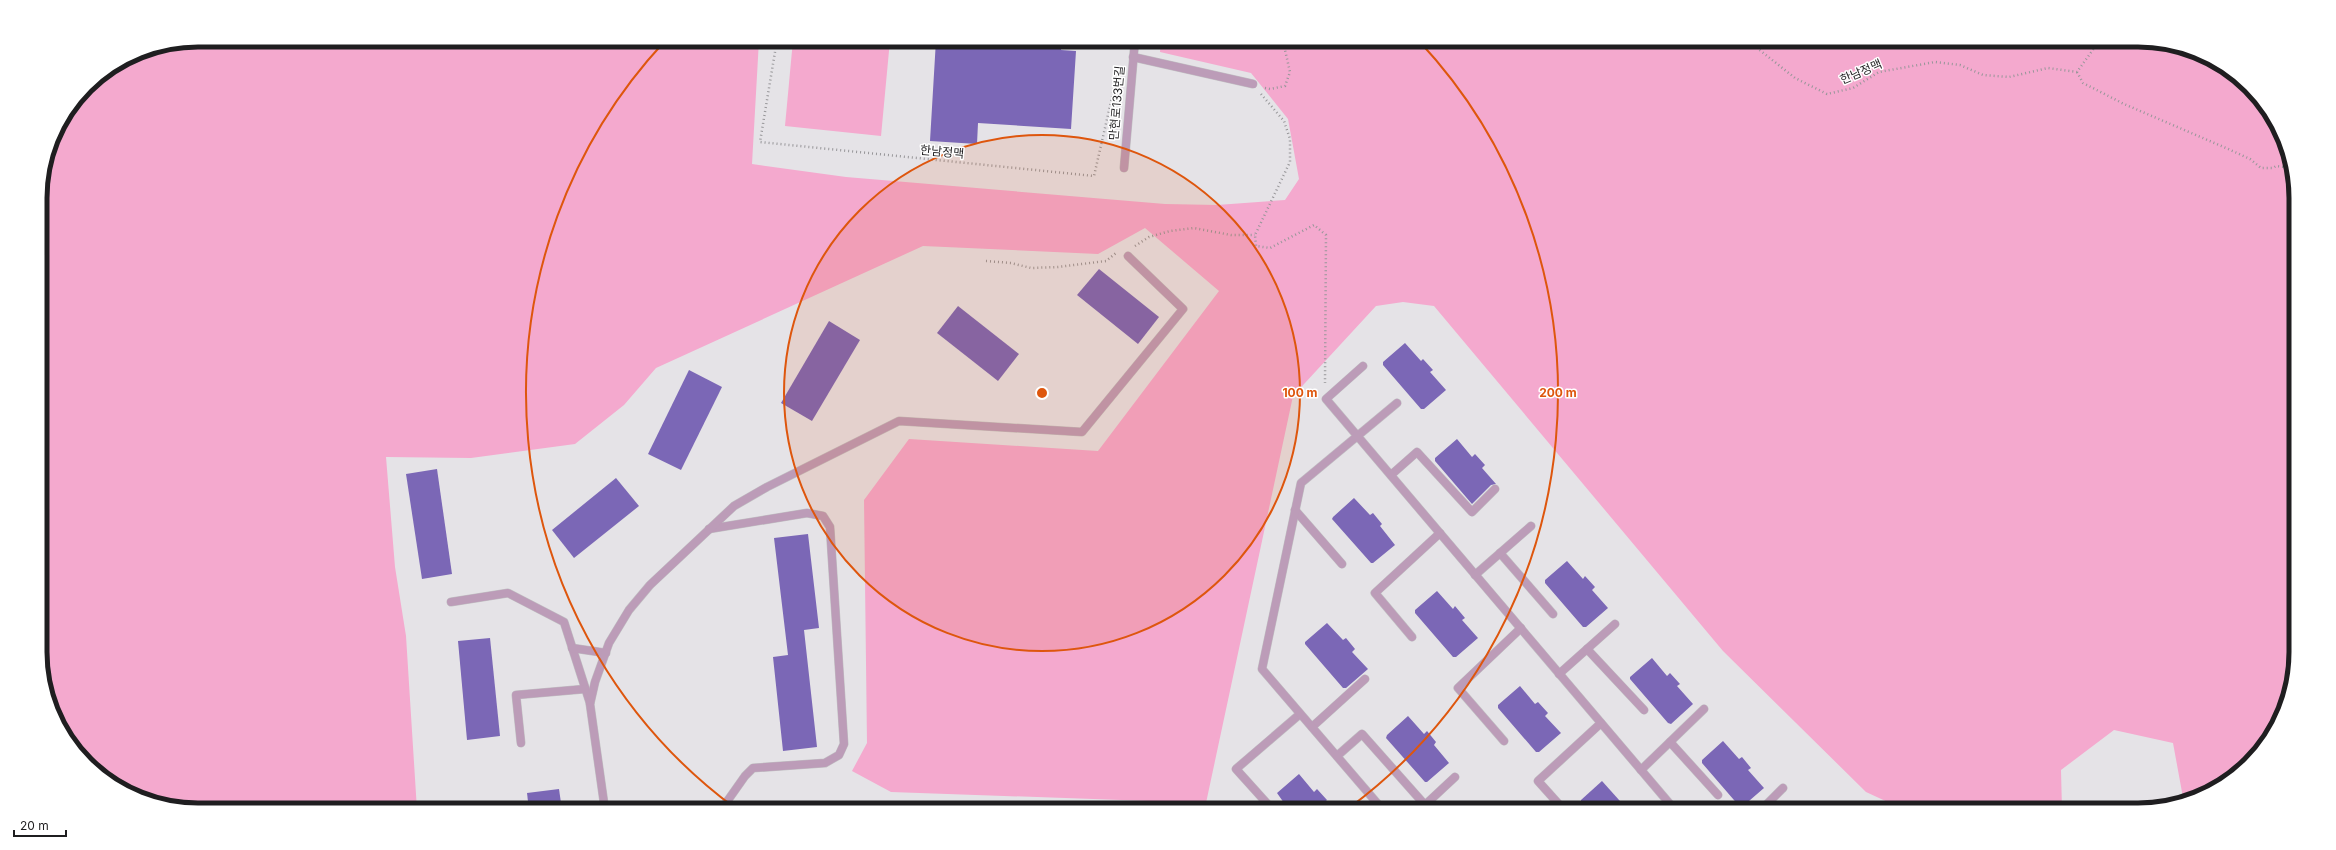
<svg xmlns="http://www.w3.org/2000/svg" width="2336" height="850" viewBox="0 0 2336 850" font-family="Inter,'Noto Sans KR',sans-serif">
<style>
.green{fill:#f4a9ce}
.building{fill:#7b67b6}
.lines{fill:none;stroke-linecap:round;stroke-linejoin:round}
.service-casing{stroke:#c1c0c3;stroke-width:9}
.path{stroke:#979699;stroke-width:2.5;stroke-dasharray:1 3;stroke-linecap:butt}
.service{stroke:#bc9cb8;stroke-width:8}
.ring{fill:none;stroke:#de560d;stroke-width:2}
.labels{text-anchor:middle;stroke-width:3;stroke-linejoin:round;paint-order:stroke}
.street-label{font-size:12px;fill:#1f1e20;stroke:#fff}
.rim{fill:none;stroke:#1f1e20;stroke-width:5}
.centre{fill:#de560d;stroke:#fff;stroke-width:2}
.ring-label{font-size:12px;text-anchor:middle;font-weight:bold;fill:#de560d;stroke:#fff;stroke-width:3;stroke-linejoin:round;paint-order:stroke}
</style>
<rect width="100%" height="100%" fill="#e5e3e7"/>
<g class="green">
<polygon points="198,40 759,40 752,164 846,177 1165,204 1217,205 1285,200 1299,179 1288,119 1251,73 1160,52 1161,40 2138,40 2188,48 2226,67 2257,94 2280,128 2295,177 2296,652 2288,702 2269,740 2234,777 2189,802 2184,803 2173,743 2114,730 2061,770 2062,810 1905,810 1866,792 1723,651 1434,306 1403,302 1376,306 1293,396 1206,803 891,792 852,771 867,743 864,500 909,439 1098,451 1219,291 1145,228 1098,254 923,246 656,368 624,405 575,444 471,458 386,457 395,567 406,636 417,810 198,810 148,802 111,783 79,756 56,722 43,682 40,188 56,128 94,79 138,52"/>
<polygon points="793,40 890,40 881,136 785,126"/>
</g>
<g class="building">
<polygon points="936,40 1062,40 1061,50 1076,51 1071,129 978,123 977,144 930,141"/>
<polygon points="1099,269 1159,317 1138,344 1077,295"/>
<polygon points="958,306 1019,354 998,381 937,333"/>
<polygon points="829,321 860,340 812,421 781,403"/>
<polygon points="1405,343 1421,361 1423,359 1433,370 1430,372 1446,390 1424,409 1421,409 1383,365 1383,362"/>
<polygon points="689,370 722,387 681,470 648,454"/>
<polygon points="1457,439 1472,457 1475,454 1485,465 1482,468 1496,484 1491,485 1472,504 1435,461 1435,458"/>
<polygon points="437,469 452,574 422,579 406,474"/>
<polygon points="616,478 639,506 574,558 552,530"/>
<polygon points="1354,498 1370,515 1373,513 1382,524 1380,526 1395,545 1373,563 1371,563 1332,519 1333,517"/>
<polygon points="808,534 819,628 804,630 817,747 783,751 773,657 788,655 774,538"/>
<polygon points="1567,561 1583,579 1585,576 1595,587 1592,590 1608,608 1586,627 1583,627 1545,583 1545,580"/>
<polygon points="1437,591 1453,609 1455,606 1465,618 1462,620 1478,638 1456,657 1453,657 1415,613 1415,610"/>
<polygon points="1327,623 1343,640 1346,638 1355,649 1352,652 1368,669 1346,688 1343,688 1305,644 1305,642"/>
<polygon points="490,638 500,736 467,740 458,641"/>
<polygon points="1652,658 1667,676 1670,673 1680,684 1677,686 1693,704 1671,724 1668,723 1630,679 1630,677"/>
<polygon points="1520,686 1535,704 1538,702 1548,713 1545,716 1561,733 1539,752 1536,752 1498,708 1498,705"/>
<polygon points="1408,716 1424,734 1427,731 1436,742 1434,745 1449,763 1427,782 1425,782 1386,738 1387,735"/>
<polygon points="1723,741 1739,759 1742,757 1751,768 1748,770 1764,788 1742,807 1740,807 1702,763 1702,760"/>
<polygon points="1299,774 1314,792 1317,789 1327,800 1324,803 1330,810 1289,810 1277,793"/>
<polygon points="1602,781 1628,810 1587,810 1581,803 1581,800"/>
<polygon points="559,789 562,810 529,810 527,793"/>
</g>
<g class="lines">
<g class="service-casing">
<g id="service">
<polyline points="1133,57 1253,84"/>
<polyline points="1124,168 1135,40"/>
<polyline points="1363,366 1326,399 1675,810"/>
<polyline points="1391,475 1417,452 1472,512 1495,489"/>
<polyline points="1295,510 1342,564"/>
<polyline points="709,529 807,513 823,516 830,527 844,744 839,755 825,763 753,768 745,776 721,810"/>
<polyline points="1500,553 1553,614"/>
<polyline points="1475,575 1531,526"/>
<polyline points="451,602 508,593 564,622 590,703"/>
<polyline points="1412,637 1375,593 1440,533"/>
<polyline points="572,648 606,653"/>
<polyline points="1587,649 1644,710"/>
<polyline points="1559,674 1615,624"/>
<polyline points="1312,727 1365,679"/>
<polyline points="1504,741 1458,688 1521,628"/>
<polyline points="1670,742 1718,795"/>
<polyline points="521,743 516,695 585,689"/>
<polyline points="1337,756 1362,734 1425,805 1455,777"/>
<polyline points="1641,770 1704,709"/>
<polyline points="605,810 590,704 595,682 609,643 629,610 650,585 734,506 767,487 899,421 1082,432 1183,309 1128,256"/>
<polyline points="658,810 678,808"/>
<polyline points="1273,810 1236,769 1300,714"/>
<polyline points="1383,810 1262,669 1301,483 1397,403"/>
<polyline points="1564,810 1538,781 1601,723"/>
<polyline points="1761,810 1783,788"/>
</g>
</g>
<g class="path">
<polyline points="777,40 760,142 1094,176 1118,71"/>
<polyline points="1747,40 1795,78 1827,94 1853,88 1879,72 1935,62 1960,65 1983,75 2009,77 2048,68 2077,72 2100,40"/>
<polyline points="2077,72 2083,83 2124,104 2226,148 2250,159 2261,168 2273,168 2276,166 2292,168"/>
<polyline points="1265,88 1270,89 1285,86 1290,72 1285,50 1290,40"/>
<polyline points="1261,94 1284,121 1290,139 1290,162 1255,235 1256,246 1270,248 1314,225 1326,235 1325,383"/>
<polyline points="1135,246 1149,237 1170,231 1194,228 1231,235 1255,235"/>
<polyline points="986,261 1011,263 1031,268 1058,267 1106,261 1116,253"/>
</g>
<use href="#service" class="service"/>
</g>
<circle cx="1042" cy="393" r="258" fill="#de560d" fill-opacity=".12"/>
<g class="ring">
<circle cx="1042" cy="393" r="258"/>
<path d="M735 808A516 516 0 0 1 665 41M1419 41A516 516 0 0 1 1349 808"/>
</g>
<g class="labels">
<g class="street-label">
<text transform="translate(1861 72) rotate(-23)" y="4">한남정맥</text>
<text transform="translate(1117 103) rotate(-85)" y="4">만현로133번길</text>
<text transform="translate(942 152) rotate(5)" y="4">한남정맥</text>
</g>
</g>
<path d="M0 0H2336V850H0ZM198 47H2138A151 151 0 0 1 2289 198V652A151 151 0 0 1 2138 803H198A151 151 0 0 1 47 652V198A151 151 0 0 1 198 47Z" fill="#fff" fill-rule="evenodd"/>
<path class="rim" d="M198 47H2138A151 151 0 0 1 2289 198V652A151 151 0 0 1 2138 803H198A151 151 0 0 1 47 652V198A151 151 0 0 1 198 47Z"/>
<circle cx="1042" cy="393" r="6" class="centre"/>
<g class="ring-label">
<text x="1300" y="397">100 m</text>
<text x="1558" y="397">200 m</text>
</g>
<path d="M14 830v6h52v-6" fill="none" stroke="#1f1e20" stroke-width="2"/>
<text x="20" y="830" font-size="12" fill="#1f1e20" stroke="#ffffff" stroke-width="3" paint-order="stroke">20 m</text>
</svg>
